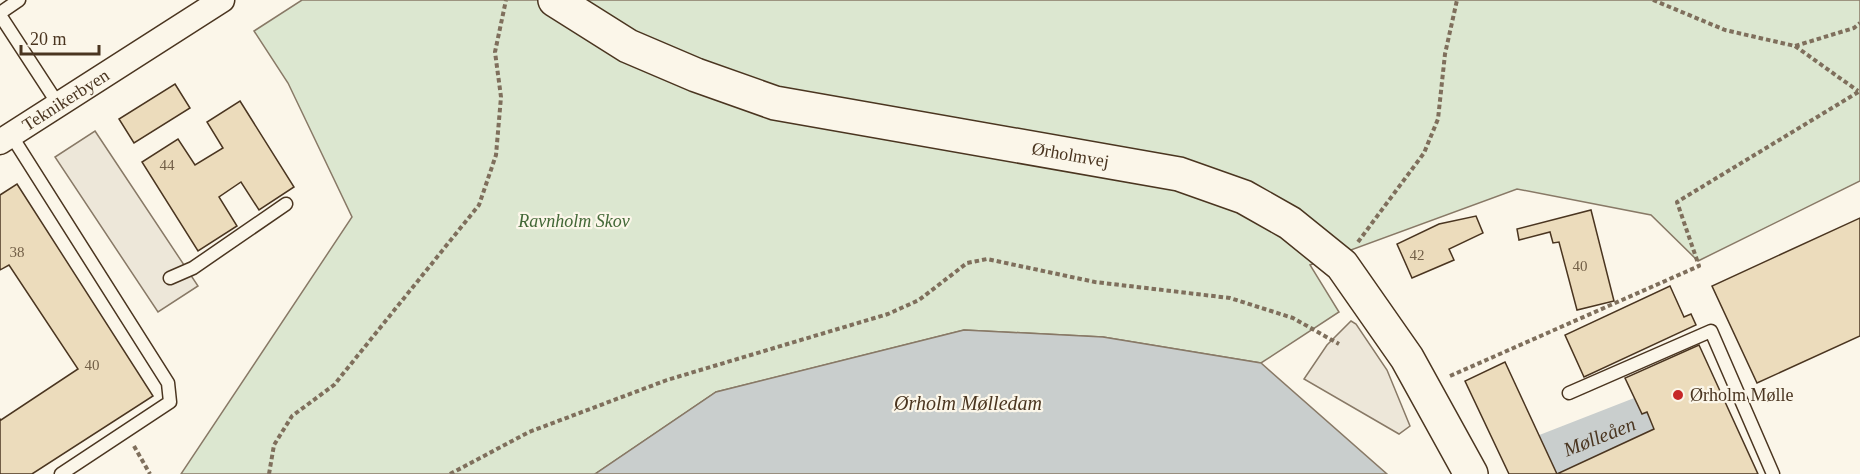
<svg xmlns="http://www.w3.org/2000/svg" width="1860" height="474" viewBox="0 0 1860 474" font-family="Georgia,serif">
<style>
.green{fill:#dce7d0;stroke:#887966;stroke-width:1.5}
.parking{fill:#ede7d9;stroke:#887966;stroke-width:1.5}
.water{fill:#c9cecd;stroke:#887966;stroke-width:1.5}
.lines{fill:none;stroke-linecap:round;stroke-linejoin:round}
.river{stroke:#c9cecd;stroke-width:46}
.building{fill:#ecdcbc;stroke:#4a3520;stroke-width:1.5}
.lane-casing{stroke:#4a3520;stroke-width:15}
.street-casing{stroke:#4a3520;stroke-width:27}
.secondary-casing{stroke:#4a3520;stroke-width:36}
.path{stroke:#7f6f5c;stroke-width:4;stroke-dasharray:4.5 3;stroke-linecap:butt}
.lane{stroke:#fbf6e9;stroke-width:12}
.street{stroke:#fbf6e9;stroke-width:24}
.secondary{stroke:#fbf6e9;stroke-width:33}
.poi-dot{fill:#c62828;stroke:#fbf6e9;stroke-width:2}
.labels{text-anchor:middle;stroke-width:4.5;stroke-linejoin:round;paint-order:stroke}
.number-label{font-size:15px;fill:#725f47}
.street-label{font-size:18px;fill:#4a3520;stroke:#fbf6e9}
.park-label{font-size:18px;font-style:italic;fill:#436837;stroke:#fbf6e9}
.poi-label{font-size:18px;fill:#4a3520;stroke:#fbf6e9;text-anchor:start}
.water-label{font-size:20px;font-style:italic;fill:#4a3520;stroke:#fbf6e9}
</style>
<rect width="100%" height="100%" fill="#fbf6e9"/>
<polygon class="green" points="302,0 1860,0 1860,181 1698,261 1651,215 1517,189 1310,265 1339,312 1261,363 1103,337 964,330 716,392 595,474 181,474 352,217 288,83 254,31"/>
<g class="parking">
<polygon points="95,131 198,286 158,312 55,157"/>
<polygon points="1351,321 1356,324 1387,370 1410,426 1399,434 1304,379 1327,345"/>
</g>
<polygon class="water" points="964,330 1103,337 1261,363 1387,474 595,474 716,392"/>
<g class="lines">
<path class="river" id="s1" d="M1549,456L1649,417"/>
</g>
<g class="building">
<polygon points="175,84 190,108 134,143 119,119"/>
<polygon points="240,101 294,187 259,210 241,182 219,197 237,226 198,251 142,162 178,139 195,165 223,148 207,122"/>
<polygon points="17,184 153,396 32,474 0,474 0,419 1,420 78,369 9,265 0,270 0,195"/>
<polygon points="1591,210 1614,301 1577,310 1559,242 1553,243 1550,232 1519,240 1517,229"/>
<polygon points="1476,216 1483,233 1449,249 1454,260 1412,278 1397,244 1439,224"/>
<polygon points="1860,218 1860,336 1757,383 1712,286"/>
<polygon points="1670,286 1684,317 1691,314 1696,325 1584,377 1565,335"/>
<polygon points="1699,345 1758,474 1509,474 1465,381 1505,362 1557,474 1654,429 1647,412 1642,414 1625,378"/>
</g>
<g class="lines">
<g class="lane-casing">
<g id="lane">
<polyline points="0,13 19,0"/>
<polyline points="0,15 58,104"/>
<polyline points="11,135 168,383 170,402 61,474"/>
<polyline points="170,278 193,268 286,204"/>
<polyline points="1569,393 1711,331 1773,474"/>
</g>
</g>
<g class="street-casing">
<g id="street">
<path id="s2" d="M0,142L222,0"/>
</g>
</g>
<g class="secondary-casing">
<g id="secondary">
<path id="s3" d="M555,0L628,46L696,75L775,103L1179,174L1244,197L1290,223L1342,265L1407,358L1471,474"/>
</g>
</g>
<g class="path">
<polyline points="1653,0 1725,30 1795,46 1854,28 1860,23"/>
<polyline points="1795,46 1858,91"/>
<polyline points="1358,242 1424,153 1438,119 1445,54 1457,0"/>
<polyline points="1450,376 1699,266 1677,202 1860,91"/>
<polyline points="134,446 150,474"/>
<polyline points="269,474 274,445 292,416 334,385 479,205 496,155 501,97 495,52 506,0"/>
<polyline points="450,474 529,432 667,380 888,314 919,300 967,263 987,259 1095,282 1230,298 1293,318 1339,344"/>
</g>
<use href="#lane" class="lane"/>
<use href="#street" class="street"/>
<use href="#secondary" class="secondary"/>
</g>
<circle class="poi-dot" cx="1678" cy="395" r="6"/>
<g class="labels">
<g class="number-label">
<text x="167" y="170">44</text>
<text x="17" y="257">38</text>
<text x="1417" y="260">42</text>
<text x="1580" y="271">40</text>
<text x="92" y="370">40</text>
</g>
<g class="street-label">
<text dy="6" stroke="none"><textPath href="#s2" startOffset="78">Teknikerbyen</textPath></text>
<text dy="6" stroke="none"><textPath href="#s3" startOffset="544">Ørholmvej</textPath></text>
</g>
<g class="park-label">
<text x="574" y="227">Ravnholm Skov</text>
</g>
<g class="poi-label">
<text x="1690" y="401">Ørholm Mølle</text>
</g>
<g class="water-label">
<text x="968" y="410">Ørholm Mølledam</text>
<text dy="7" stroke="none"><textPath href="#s1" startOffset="54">Mølleåen</textPath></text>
</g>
</g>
<path d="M21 45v9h78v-9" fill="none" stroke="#4a3520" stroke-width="3"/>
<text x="30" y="45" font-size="18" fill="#4a3520" stroke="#fbf6e9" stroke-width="4.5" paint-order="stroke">20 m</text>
</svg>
